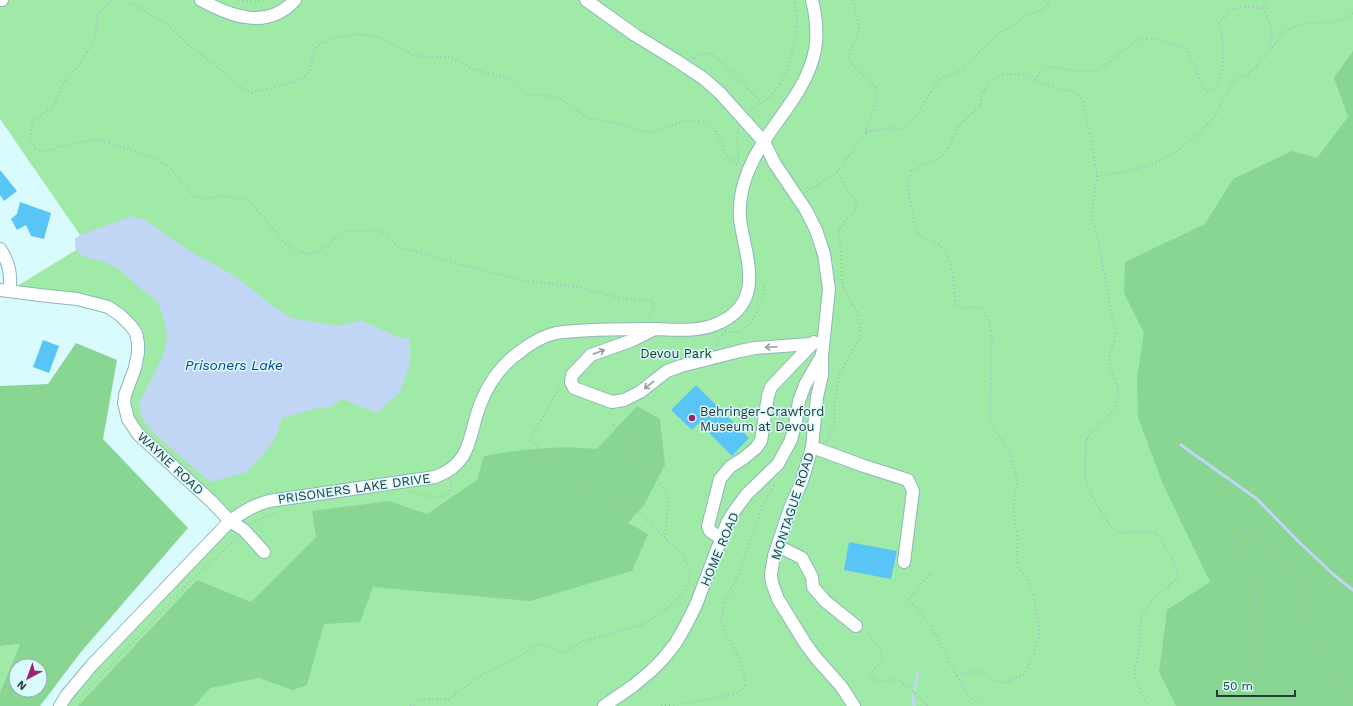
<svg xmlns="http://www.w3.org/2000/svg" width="1353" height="706" viewBox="0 0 1353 706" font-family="'Work Sans',sans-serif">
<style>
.green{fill:#a0eaa8}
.forest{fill:#89d592;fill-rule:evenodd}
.water{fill:#c1d5f4}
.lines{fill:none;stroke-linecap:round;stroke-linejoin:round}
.stream{stroke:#c1d5f4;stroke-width:3}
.building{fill:#59c4f6}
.minor-casing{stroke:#8db7bb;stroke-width:14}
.path{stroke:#a1bec0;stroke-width:2;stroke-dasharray:1 3;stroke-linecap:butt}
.minor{stroke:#fff;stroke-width:12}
.oneway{stroke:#949c9d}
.poi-dot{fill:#9f2176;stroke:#d9fbfe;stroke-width:1.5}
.labels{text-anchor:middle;stroke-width:3;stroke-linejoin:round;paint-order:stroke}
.park-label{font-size:13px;fill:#143419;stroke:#d9fbfe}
.poi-label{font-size:13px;fill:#28393b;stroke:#d9fbfe;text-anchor:start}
.street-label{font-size:13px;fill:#28393b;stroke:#d9fbfe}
.water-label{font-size:14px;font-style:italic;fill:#084095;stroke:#d9fbfe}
</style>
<rect width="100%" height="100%" fill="#d9fbfe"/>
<g class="green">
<polygon points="0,0 1353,0 1353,706 60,706 230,521 138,434 125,412 138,343 108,307 9,291 76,250 75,239 80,235 0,119"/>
<polygon points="20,644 0,692 0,646"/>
</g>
<g class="forest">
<polygon points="1353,51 1353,706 1176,706 1159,672 1167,610 1210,582 1162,482 1138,417 1137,377 1144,333 1124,293 1125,262 1205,224 1233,179 1292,151 1317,158 1348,117 1334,78"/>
<path d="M76,343L117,360L103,439L188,528L81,652L40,706H0V692L20,644L0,646V386L48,384ZM16,666H40V690H16Z"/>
<path d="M637,406L660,419L665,465L644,505L628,523L648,534L632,571L530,601L373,587L360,622L324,624L307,685L293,690L259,678L210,688L194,706H78L197,580L251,602L316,537L312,511L390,501L400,505L427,514L477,480L484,456C521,449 559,445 597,449Z"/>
</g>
<polygon class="water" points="132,216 145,220 190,251 235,276 273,306 292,318 339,326 361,320 400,338 410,337 410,364 400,392 377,413 342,399 330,407 318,408 282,418 276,437 265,452 247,472 210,482 157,436 143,420 139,409 140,401 159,364 165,349 167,337 166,326 158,302 141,289 120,270 108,263 83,256 76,250 75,239 80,235"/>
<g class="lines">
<g class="stream">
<polyline points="1181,445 1257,499 1299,542 1334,575 1353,590"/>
<polyline points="914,690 918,673"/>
<polyline points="913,696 914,706"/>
</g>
</g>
<g class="building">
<polygon points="0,170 17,191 4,201 0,195"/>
<polygon points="20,202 51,213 44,239 31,236 26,225 17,230 11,219 17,214"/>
<polygon points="43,340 59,346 49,373 33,367"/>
<polygon points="696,385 749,438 732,456 699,423 692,430 671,410"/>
<polygon points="849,542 897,551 891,579 844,570"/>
</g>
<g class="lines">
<g class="minor-casing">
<g id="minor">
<polyline points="0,0 2,0"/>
<path d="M201,0C232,17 268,30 295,0"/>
<polyline points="586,0 635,35 674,59 703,78 720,93 764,142 775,164 806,210 816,230 824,254 829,289 822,356 822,375 817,397 812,447 802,481 790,508 774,556 771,574 772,583 778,599 805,643 816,658 841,686 854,706"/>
<path d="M0,249C9,262 12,276 9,291"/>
<polyline points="0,290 39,295 77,299 108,307 120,315 131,326 136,333 138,343 138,353 135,368 125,395 124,403 128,419 138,434 212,502 230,521 244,530 264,552"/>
<polyline points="651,331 633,340 591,355 572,375 571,382 574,388 612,402 624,400 640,392 667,371 681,366 740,351 755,348 810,344"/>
<polyline points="812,447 864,466 908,480 913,491 904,562"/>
<polyline points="722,539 710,531 708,526 720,479 730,467 744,458 756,448 761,441 768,396 771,387 814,342"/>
<polyline points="778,546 802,558 812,577 813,587 825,601 856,626"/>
<path d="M60,706L66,696L92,665L230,521C243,512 254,505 269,501L435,477C473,463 468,436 480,405C488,384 502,364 521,351C531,343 543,336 556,333C568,331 580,331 592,330C614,329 636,329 657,329C678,330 702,332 721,322C766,300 745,256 740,219C739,207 741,194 744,183C749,165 758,151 768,135C786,109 809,82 815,50C818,33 816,16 812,0"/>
<polyline points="604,706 633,686 651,671 662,660 675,644 686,625 696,605 727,523 735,510 747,494 778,464 791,440 796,421 799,401 805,385 821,357"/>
</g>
</g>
<g class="path">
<path d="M112,0L98,14L95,38L80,64L64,82L53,108L33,119L30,138L37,150L46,152L58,147L95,139L145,154L170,167L194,196L204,199L223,196L249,201L284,242L297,251L311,254L323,248L344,232L376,230L387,234L398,247L519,280L577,287L621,298L653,301C655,308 652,312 649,318"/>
<polyline points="127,0 165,23 189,45 221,70 239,86 251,93 289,84 302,79 309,72 312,62 313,53 317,46 338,37 357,34 379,37 415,56 451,57 461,61 472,69 510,79 527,95 549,96 561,99 588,118 610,122 647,132 656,131 684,121 694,120 703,122 715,129 718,135 725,154 738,165"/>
<polyline points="239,0 255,2 265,0"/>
<polyline points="1263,8 1272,29 1270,49"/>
<path d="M694,59C703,53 706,52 716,57L761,102"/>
<path d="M1036,80L1040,72L1046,67C1062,67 1079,74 1095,71C1102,69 1108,64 1113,59C1120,54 1127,47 1135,42C1150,34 1172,43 1186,49L1205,91L1215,88L1222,72L1224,49L1219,23L1231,9L1243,7L1263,8L1267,0"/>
<path d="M750,111C756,106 762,103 768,98C786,84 796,44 797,22C797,15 795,7 794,0"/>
<polyline points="738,129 737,136 739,164"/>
<polyline points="866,132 890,128 901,129 908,126 917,115 936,84 941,78 962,70 992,39 1023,18 1043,9 1048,5 1049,0"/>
<polyline points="1097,176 1123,172 1157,163 1184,146 1212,120 1234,81 1249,74 1274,46 1282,34 1290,28 1301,24 1338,22 1349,16 1353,12"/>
<polyline points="807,192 838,171 866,132 875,106 877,95 875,87 853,65 848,57 858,34 859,28 853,0"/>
<path d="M725,331C750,339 761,306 765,288L760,280"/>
<polyline points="716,346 724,332"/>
<polyline points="613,424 656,474 668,498 665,538"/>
<polyline points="827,441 834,422 834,405 839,375 859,339 860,328 857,312 842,285 841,255 839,231 845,220 852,215 856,208 856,201 844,185 838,171"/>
<path d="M409,492C423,495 434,499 448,495L451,488V482"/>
<polyline points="252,524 270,514 277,512"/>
<polyline points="930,575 917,588 908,601 917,608 934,631 961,684 968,694 981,706"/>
<path d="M865,631C870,636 883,649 882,657C881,663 874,668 871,673C873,686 887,678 896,680C905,682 921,699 928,706"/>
<path d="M956,675L976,671L983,673L991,679L1003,683L1024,675L1034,653L1039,637V625L1033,594L1027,578L1019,569L1016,560L1018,542L1014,516V504L1017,480L1010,452L992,426L990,419L992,338L989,321L983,311L977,307H971L961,308L956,306C953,288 955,256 938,244C934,241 926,239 921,237L915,226L907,185L912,171L927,163L939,159L948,149L955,132L960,124L980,106L983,92L989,83L997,77L1006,74H1022L1043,84L1058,89L1073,91L1080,96L1083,102L1092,142L1097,176L1094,198L1091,214L1099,244L1110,307L1116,333L1109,357L1110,366L1119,394L1114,410L1090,433L1086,441L1085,478L1093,497L1110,526L1118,532L1128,533L1146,531L1155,533L1161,540L1172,558L1178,578L1154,598L1142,614L1140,628V643L1134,676L1148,706"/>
<polyline points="83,695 193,579 237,538"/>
<polyline points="410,706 423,699 449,699 483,674 519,657 538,644 564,653 581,642 642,625 672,605 684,592 691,573 682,553 670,543 640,513 580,490 530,439 557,392 561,387"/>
<polyline points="661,706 693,702 738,693 745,685 744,673 738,656 721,624 724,603 740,571 751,536 763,505 776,482"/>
<polyline points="1254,706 1252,680 1258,650 1257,608 1246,565 1240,551 1229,534 1229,525 1236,522 1293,574 1298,584 1301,608 1323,670 1329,679 1353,696"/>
</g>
<use href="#minor" class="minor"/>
</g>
<defs><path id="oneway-shaft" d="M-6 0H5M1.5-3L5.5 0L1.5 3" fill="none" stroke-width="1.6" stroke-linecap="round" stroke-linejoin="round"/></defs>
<g class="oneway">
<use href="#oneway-shaft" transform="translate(771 347) rotate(177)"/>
<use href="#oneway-shaft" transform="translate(599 352) rotate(-20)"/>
<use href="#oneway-shaft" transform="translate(649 385) rotate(142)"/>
</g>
<circle class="poi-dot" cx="692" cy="418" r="4"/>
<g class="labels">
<g class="park-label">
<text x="676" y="358">Devou Park</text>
</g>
<g class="poi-label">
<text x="700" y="416">Behringer-Crawford<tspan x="700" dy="15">Museum at Devou</tspan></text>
</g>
<g class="street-label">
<text transform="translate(171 463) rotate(43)" y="5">WAYNE ROAD</text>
<text transform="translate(354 488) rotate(-8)" y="5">PRISONERS LAKE DRIVE</text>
<text transform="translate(792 506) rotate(-72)" y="5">MONTAGUE ROAD</text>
<text transform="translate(719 549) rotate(-67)" y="5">HOME ROAD</text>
</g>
<g class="water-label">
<text x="234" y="370">Prisoners Lake</text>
</g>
</g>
<g transform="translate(28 678) rotate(221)"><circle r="19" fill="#d9fbfe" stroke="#92adb0"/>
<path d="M0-3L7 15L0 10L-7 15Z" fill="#9f2176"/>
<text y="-6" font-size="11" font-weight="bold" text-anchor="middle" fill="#28393b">N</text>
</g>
<path d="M1217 690v6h78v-6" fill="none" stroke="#28393b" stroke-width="2"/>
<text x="1223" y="690" font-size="12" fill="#28393b" stroke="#d9fbfe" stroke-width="3" paint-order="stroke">50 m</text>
</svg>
